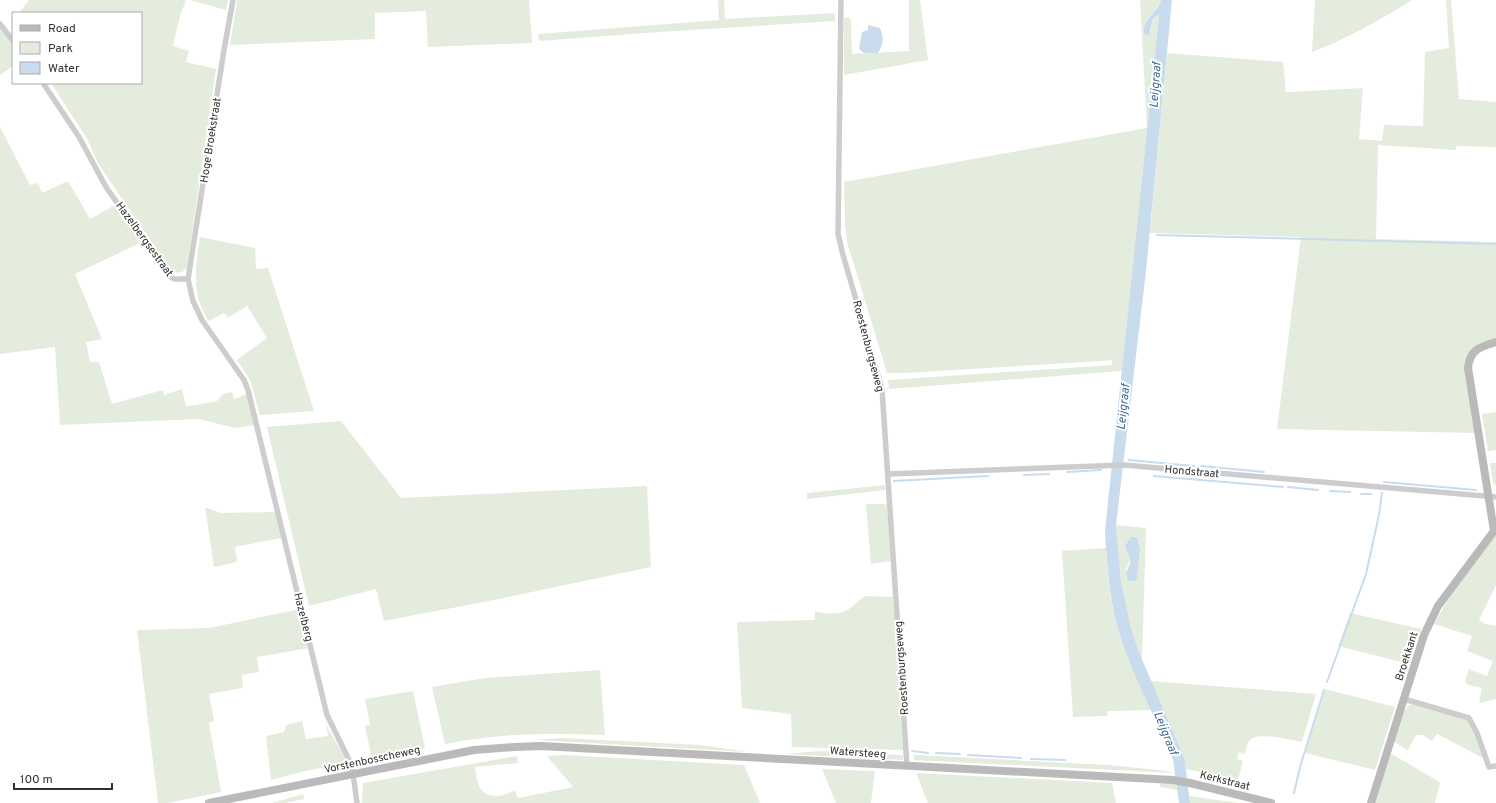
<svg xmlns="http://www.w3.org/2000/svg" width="1496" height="803" viewBox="0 0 1496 803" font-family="Overpass,sans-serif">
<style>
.green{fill:#e4eddd;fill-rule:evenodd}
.water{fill:#c9dcee}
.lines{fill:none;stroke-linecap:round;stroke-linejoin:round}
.stream{stroke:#c9dcee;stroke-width:2}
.street{stroke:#cdcdcd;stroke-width:5.5}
.secondary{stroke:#bababa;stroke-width:8}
.labels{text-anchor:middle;stroke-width:4;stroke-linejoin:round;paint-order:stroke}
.street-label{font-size:11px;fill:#303030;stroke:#fff}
.water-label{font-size:12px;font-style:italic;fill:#3a6996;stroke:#fff}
</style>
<rect width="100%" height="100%" fill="#fff"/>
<g class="green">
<path d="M29,0H186L180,16L173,46L189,51L186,62L216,69L187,267C183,273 179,274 172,271L105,174L98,163L86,137L51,83H141V13H19Z"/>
<polygon points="190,0 228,0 226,10"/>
<polygon points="237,0 529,0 532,43 428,47 426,11 375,13 375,39 230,45"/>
<polygon points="718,0 724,0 725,19 835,13 835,21 660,32 539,41 538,34 719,20"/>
<polygon points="909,0 920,0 928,60 844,75 844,18 848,17 851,20 852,54 909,51"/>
<path d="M1140,0H1161C1158,8 1152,13 1147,20L1150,33L1153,18L1157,14L1159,15L1122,371L889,389L888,380L1112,365V360L1101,361L906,373H887L847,242L845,223L844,182L1147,128Z"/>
<path d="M1315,0H1412C1380,20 1347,39 1312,52Z"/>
<polygon points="1446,0 1451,0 1459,99 1496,102 1496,147 1456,146 1456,150 1378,145 1376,239 1496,242 1496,338 1481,343 1470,352 1476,433 1277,429 1301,237 1150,233 1167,53 1283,62 1286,92 1288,92 1363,88 1359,139 1382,141 1384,125 1423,126 1425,52 1449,48"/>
<polygon points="0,28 13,46 13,66 0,75"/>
<polygon points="0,127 30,185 38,183 42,193 68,181 90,219 113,206 117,206 142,242 75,274 102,339 86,342 90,362 99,362 112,404 163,390 164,395 182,389 186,406 195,405 217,401 223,394 232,392 234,399 247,394 256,425 235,428 199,419 60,425 55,347 0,354"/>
<path d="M200,237L255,248L256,269L268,268L314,411L260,415L250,380L237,360L267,338L247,306L228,318L224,313L209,321C190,294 196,266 200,237Z"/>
<polygon points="1496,412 1496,450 1488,451 1482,414"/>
<polygon points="341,421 401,498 647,486 651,567 489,601 384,621 376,589 309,606 267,427"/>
<polygon points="1490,463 1496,463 1496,486 1493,483"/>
<polygon points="885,485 886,490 807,499 807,493"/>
<polygon points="866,504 884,504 887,505 891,561 871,564"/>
<polygon points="205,507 220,513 276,512 282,538 235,547 237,562 214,567"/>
<path d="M1116,525L1146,528L1142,661C1124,618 1119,572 1116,525ZM1138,539L1140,551L1137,578L1126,570L1130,559L1125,546Z"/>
<polygon points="1496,532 1496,585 1479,620 1485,624 1496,626 1496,699 1479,703 1482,688 1469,685 1465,682 1469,669 1487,676 1493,661 1467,651 1472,636 1434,624 1448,600"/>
<path d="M1106,548C1107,579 1112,612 1122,642C1130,665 1142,688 1152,710L1108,711L1107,716L1073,717L1062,551Z"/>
<path d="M867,596L893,597L903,750L792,747L791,714L742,708L737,622L815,620V611C824,614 841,615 849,609C856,604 859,598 867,596Z"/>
<polygon points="300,609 309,648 257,657 259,672 242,675 243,688 209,694 214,721 209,723 221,792 168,803 158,803 137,630 209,628"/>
<polygon points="1350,613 1421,629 1409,664 1338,646"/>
<path d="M600,670L605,735C552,733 497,733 445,744L432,687L485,678Z"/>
<path d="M1151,681L1316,694L1302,742C1291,740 1259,732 1251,739C1247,743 1246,749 1245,754L1239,752L1237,759L1243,761L1238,780L1186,769L1181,750Z"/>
<polygon points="1325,689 1395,707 1375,770 1305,753"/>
<polygon points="413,691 425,748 372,759 365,726 370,725 365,699"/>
<path d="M1413,703L1472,719L1483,758L1437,734L1432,741L1423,735H1416L1408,750L1394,742C1398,730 1400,709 1413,703Z"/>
<polygon points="302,721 306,739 328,736 326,721 328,728 348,763 305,771 271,780 266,736 284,732 286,725"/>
<polygon points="560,738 701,745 749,752 535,740"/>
<polygon points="819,751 903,755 903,760 785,754"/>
<polygon points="1390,753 1438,781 1440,783 1435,803 1375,803"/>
<path d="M564,755L744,765L760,803H362L363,783L511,757L517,756L518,763L475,767C476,780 479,797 497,796C503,796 509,792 515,791L518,798L573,787L547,756Z"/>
<polygon points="914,755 1108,765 1159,770 1175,773 914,760"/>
<polygon points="822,769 875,771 871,803 836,803"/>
<polygon points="916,773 1112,783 1116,803 928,803"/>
<polygon points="1163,783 1176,784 1177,790 1160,787 1160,784"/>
<polygon points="303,794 304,799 286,803 272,803"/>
<polygon points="1189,796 1239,803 1190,803"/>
</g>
<g class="water">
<path d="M1161,0H1172L1146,271L1116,525L1121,581L1130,625L1138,650L1181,750L1185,762L1190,803H1179L1173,760L1169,748C1153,714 1135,679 1122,642C1110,607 1107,569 1105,531L1159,15H1157L1153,18L1149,35L1144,34C1143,17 1157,14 1161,0Z"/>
<path d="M868,25L880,28C884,38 884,43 878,53H864L859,49L862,32L868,30Z"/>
<path d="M1131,537H1135L1138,539L1140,551L1137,578L1135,581H1129C1124,574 1128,570 1130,562C1131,557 1126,552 1125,546Z"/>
</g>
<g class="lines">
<g class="stream">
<polyline points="1157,235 1496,244"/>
<polyline points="1129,460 1194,466"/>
<polyline points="1201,466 1264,472"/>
<polyline points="1067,472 1101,470"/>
<polyline points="1024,475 1049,474"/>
<polyline points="1154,476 1283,487"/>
<polyline points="894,481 988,476"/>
<polyline points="1384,482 1476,490"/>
<polyline points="1288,487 1318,490"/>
<polyline points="1330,491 1350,492"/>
<polyline points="1361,494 1371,494"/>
<polyline points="1327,682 1366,574 1379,515 1382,493"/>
<polyline points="912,751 928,753"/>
<polyline points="936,753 960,754"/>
<polyline points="968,755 1021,758"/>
<polyline points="1031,759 1065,760"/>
<polyline points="1294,793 1300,767 1324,690"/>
</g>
<g class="street">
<polyline points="233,0 224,50 188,279 193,301 202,320 244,380 248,390 327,715 352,766 357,803"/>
<polyline points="841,0 838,234 843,255 882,389 907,766"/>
<polyline points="0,24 13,41"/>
<polyline points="43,83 79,137 106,187 168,275 174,279 188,279"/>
<polyline points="888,474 1124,465 1496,497"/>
<polyline points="1404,699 1469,718 1477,733 1489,767 1496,766"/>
</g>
<g class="secondary">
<polyline points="209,803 474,750 514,747 541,746 1173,780 1190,783 1271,803"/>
<path d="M1371,803L1424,635L1438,606L1494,531L1468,368C1470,349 1480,347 1496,342"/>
</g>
</g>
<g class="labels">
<g class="street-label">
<text transform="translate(210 140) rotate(-81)" y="4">Hoge Broekstraat</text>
<text transform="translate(145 239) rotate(54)" y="4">Hazelbergsestraat</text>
<text transform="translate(869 346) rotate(75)" y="4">Roestenburgseweg</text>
<text transform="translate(1192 471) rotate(5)" y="4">Hondstraat</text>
<text transform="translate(304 617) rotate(76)" y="4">Hazelberg</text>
<text transform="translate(1406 656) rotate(-72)" y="4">Broekkant</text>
<text transform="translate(901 668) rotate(-94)" y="4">Roestenburgseweg</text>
<text transform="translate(858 752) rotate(4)" y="4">Watersteeg</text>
<text transform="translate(372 759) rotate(-12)" y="4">Vorstenbosscheweg</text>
<text transform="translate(1225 780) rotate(14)" y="4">Kerkstraat</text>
</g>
<g class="water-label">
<text transform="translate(1155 85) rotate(-86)" y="4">Leijgraaf</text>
<text transform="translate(1123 407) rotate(-84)" y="4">Leijgraaf</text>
<text transform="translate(1166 733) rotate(68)" y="4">Leijgraaf</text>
</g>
</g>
<rect x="12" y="12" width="130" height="72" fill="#ffffff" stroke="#acacac"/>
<rect x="20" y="25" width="20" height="6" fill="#bababa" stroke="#acacac"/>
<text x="48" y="32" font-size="12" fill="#303030">Road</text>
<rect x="20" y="42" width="20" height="12" fill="#e4eddd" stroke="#acacac"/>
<text x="48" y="52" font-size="12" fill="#303030">Park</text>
<rect x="20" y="62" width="20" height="12" fill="#c9dcee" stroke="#acacac"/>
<text x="48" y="72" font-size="12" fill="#303030">Water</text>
<path d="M14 783v6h98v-6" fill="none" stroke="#303030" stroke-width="2"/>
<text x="20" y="783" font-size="12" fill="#303030" stroke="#ffffff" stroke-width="3" paint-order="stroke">100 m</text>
</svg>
